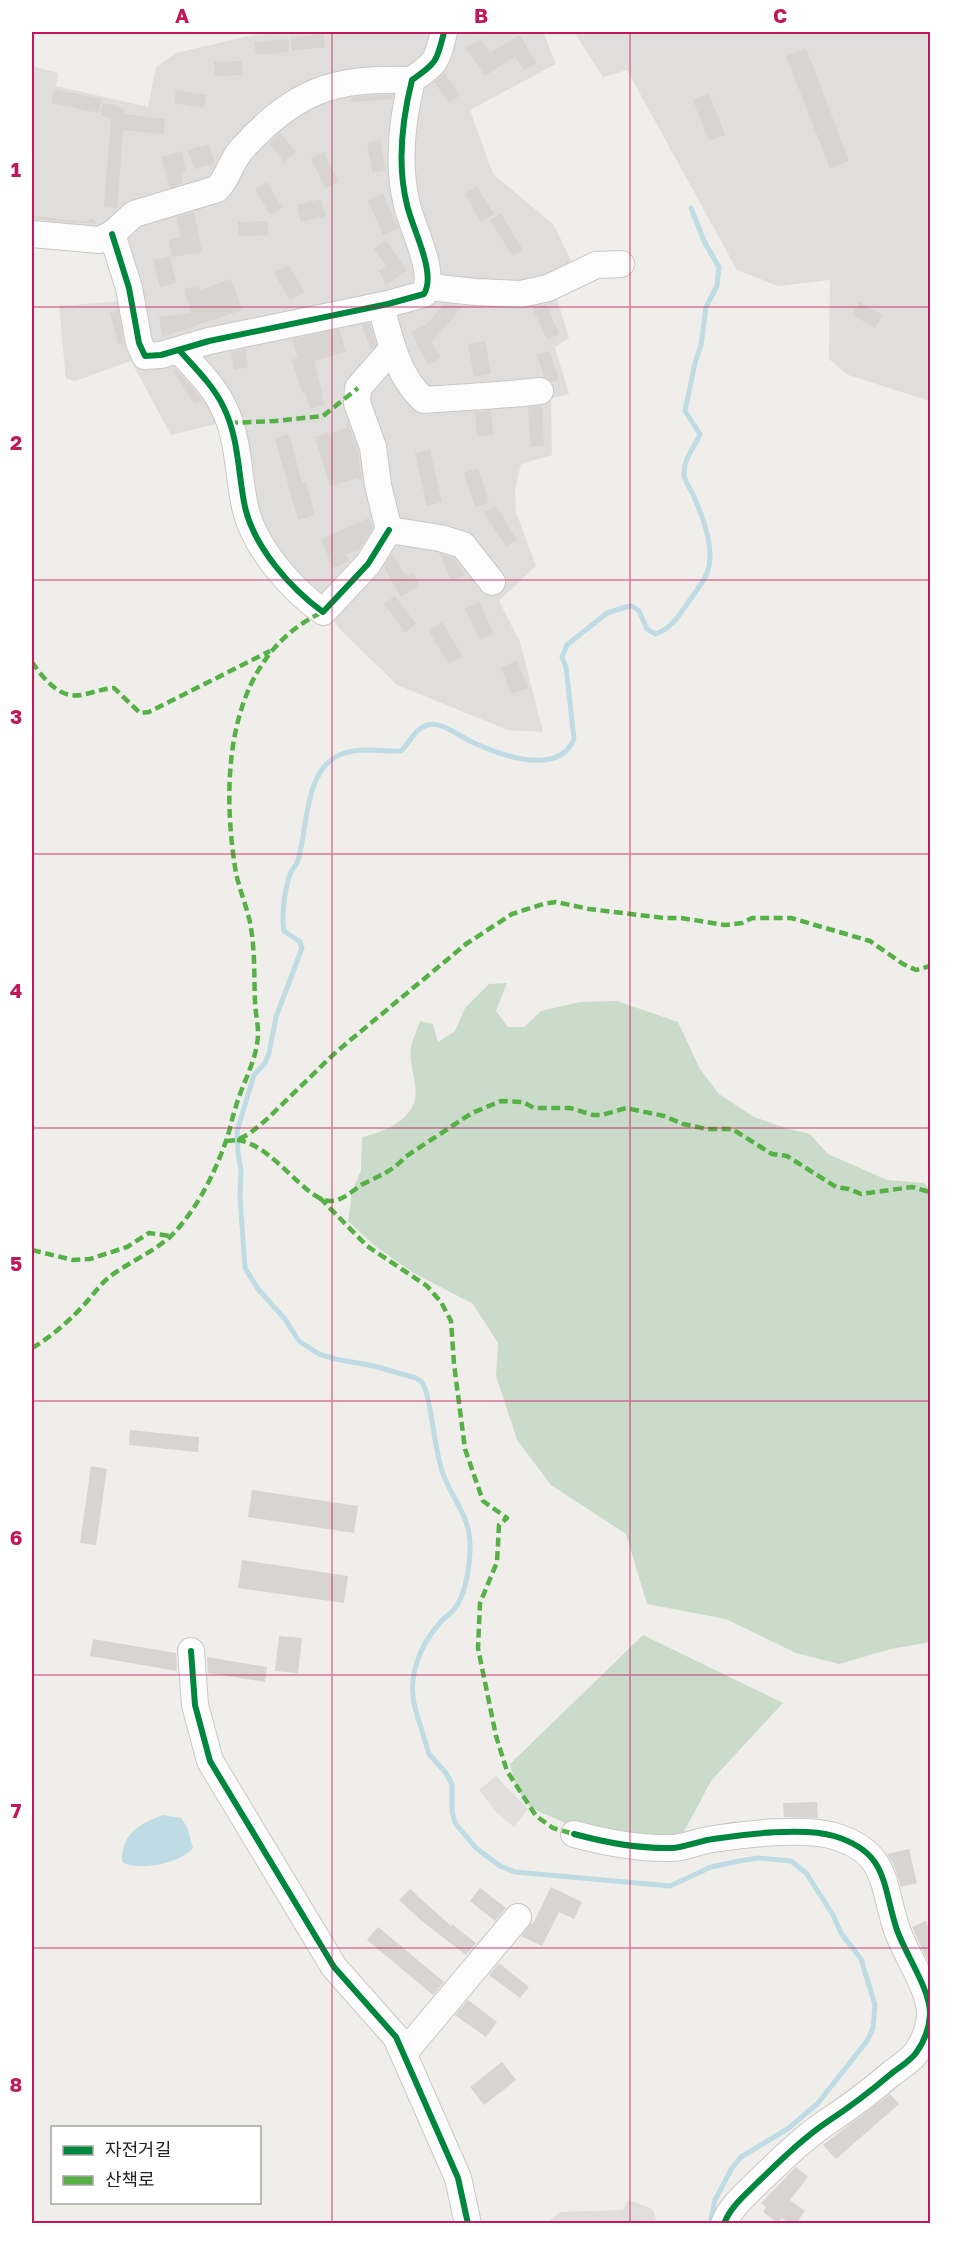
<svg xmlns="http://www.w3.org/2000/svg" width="962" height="2255" viewBox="0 0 962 2255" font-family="'Golos Text','Noto Sans KR',sans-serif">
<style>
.residential{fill:#dfdedc}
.cemetery{fill:#cadbca}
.parking{fill:#e0dfde}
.water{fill:#bfdbe3}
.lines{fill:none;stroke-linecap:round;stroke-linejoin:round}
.stream{stroke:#bfdbe3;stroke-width:5}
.building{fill:#d7d4d2}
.minor-casing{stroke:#c9c8c7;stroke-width:28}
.minor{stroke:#fdfcfc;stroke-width:26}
.quiet{stroke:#55b145;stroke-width:4.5;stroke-dasharray:9 4.5;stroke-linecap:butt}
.cycleway-casing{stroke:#fff;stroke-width:10}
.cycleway{stroke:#00873e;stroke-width:6}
.grid{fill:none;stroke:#c2185b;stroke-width:1.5;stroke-opacity:0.55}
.neatline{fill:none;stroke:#c2185b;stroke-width:2}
.grid-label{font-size:20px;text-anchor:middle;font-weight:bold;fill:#c2185b}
</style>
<rect width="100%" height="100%" fill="#f0eeeb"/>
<g class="residential">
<polygon points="281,32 543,32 556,64 470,110 493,174 554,225 575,269 557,299 569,338 555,347 569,394 551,399 552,455 521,464 515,490 516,512 536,566 499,601 520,642 543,732 508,730 397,685 339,628 314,593 257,525 236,419 171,435 131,361 75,381 66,379 59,306 121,301 106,246 32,231 32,66 58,73 56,86 148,107 156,67 176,53 253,35"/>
<polygon points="574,32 930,32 930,401 848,375 829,359 830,280 778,286 737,270 627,70 603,77"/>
<polygon points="628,2200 653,2209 657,2223 547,2223 560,2212 623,2210"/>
</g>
<g class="cemetery">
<path d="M507,983L496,1011L508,1027H524L541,1011L580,1002L617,1001L678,1022L700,1069L719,1094L754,1117L785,1128L810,1134L828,1154L887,1180L924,1183L930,1190V1642L891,1649L839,1664L796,1653L726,1619L647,1604L626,1534L551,1485L517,1440L496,1376L498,1343L473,1304L412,1272L375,1246L348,1221L352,1192L361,1170L362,1137C381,1133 412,1121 415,1098C418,1082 408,1064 411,1047C413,1039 417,1030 420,1021L433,1024L438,1042L455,1031L465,1008L489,984Z"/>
<polygon points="643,1635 783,1703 711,1781 680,1839 582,1830 531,1808 516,1788 510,1764"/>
</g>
<polygon class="parking" points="496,1776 528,1809 514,1827 495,1811 479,1790"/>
<path class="water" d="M163,1815L181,1818L187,1827L193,1848C180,1863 139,1872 122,1862C121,1834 139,1824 163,1815Z"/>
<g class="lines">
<path class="stream" d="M691,208L705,243L719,267L717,286L706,307L701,345L695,363L685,411L700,434C695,447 684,458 684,472C683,481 691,488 694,497C703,517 716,550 707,573C703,583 694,594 687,604C678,617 671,629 655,634L647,629L639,611L632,606L626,607L607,613L567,645L562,657L566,667L574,739C558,778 497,754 470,741C458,735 441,721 427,725C414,729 410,743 401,751C379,752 354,745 334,758C304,777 307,832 298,860C297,865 293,868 291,872C285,885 281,917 284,931L300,942L302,948L276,1017L269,1053L265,1063L254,1075L237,1131L238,1152L241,1171L240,1196L245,1268L258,1289L285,1319L299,1341L308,1347L319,1354L335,1359L374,1366L416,1378L422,1382L426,1391C433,1417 434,1445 442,1471C452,1501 472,1516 470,1551C469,1569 466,1593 455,1608C451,1614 443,1618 439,1624C419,1646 407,1679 415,1708L429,1754L446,1773L452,1784V1811L455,1823L476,1848L500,1866L515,1872L670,1886L711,1867L739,1861L758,1858L791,1861L806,1873L833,1915L841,1933L861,1959L875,2005L873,2028L867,2041L818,2103L789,2128L741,2157L732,2168L715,2200L710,2224"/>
</g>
<g class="building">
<polygon points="323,34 325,47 292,51 291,37"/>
<polygon points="520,35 536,63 524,70 515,56 485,76 466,48 480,39 490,53"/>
<polygon points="288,39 289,52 256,55 254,42"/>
<polygon points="806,48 849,161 830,168 786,56"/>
<polygon points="242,61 243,75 215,76 214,62"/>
<polygon points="445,74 460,95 449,103 434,82"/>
<polygon points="54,89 101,99 98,113 51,103"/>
<polygon points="176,90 206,95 204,108 174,103"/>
<polygon points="709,93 725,135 709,141 693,100"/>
<polygon points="393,95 393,99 351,102 351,98 361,96"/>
<polygon points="103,103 124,108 124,114 165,119 164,134 123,130 117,208 104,207 111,118 100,115"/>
<polygon points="280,133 296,152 284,162 269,143"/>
<polygon points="380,140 386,170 373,173 367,143"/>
<polygon points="209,144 215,164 195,169 187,150"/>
<polygon points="182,151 186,172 181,174 183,183 170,188 161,157"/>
<polygon points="324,152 338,182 325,188 311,158"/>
<polygon points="267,182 282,208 270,215 255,189"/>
<polygon points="477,187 494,214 481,222 465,194"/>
<polygon points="383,194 398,228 383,235 368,200"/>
<polygon points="321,199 326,216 301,222 297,205"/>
<polygon points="194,212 202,252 172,257 169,240 181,237 176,217"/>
<polygon points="501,214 523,250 513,257 490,220"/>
<polygon points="32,216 86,222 92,218 97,224 32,219"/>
<polygon points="268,221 268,235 238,236 238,222"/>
<polygon points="386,240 407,270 386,285 379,271 386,266 374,249"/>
<polygon points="170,256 176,283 160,287 153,260"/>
<polygon points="289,265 304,292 290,300 274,273"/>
<polygon points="231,279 242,310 162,337 159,317 191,313 184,289 199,285 200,290"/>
<polygon points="859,302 883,315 875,328 852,315"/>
<polygon points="444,304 463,306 432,342 440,358 428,365 411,332 427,324"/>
<polygon points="546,304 559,334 547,340 532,307"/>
<polygon points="118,310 124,343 118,344 110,312"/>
<polygon points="370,323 376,345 371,350 362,325"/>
<polygon points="339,329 346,352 314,361 325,405 310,409 305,392 302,393 292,360 298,358 292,339"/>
<polygon points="485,341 491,374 474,377 468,344"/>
<polygon points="245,349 248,367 234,370 231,352"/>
<polygon points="549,351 559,379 552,382 544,377 537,355"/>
<polygon points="176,369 192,387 202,400 194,404 174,371"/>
<polygon points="542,406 544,446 531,447 528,407"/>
<polygon points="491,411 493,435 477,436 475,412"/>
<polygon points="348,423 358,451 362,480 359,480 359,478 330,486 315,437 347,428 346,424"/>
<polygon points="289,434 302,483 306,482 315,515 298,520 275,438"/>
<polygon points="430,450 442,502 427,506 415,453"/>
<polygon points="478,468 489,503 475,507 464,473"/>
<polygon points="496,506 517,540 506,547 484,513"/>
<polygon points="369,518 373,528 359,550 346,554 349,561 333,568 321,539"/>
<polygon points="392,554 406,576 413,573 420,586 401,597 384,567"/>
<polygon points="440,554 454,558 465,575 451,581"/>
<polygon points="395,596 416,624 405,632 384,604"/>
<polygon points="479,602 494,634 480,640 465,609"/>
<polygon points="442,622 462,656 449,664 428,630"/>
<polygon points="517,661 528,688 511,694 501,667"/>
<polygon points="130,1430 199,1437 198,1452 129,1445"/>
<polygon points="91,1466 107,1469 96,1545 80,1543"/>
<polygon points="252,1490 358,1506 354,1533 248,1517"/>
<polygon points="242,1560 348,1576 344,1603 238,1588"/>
<polygon points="279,1636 302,1638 298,1673 275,1671"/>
<polygon points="93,1639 176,1653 177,1671 90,1656"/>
<polygon points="207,1657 267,1667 265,1682 208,1673"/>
<polygon points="817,1802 818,1818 784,1817 783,1803"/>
<polygon points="909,1849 917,1883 901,1887 894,1865 887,1854"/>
<polygon points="551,1887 582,1902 574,1919 559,1912 542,1946 521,1936 531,1923 533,1924"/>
<polygon points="480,1888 506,1908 495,1921 470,1901"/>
<polygon points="410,1889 451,1926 452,1924 476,1943 466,1955 423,1922 399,1900"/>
<polygon points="926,1921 930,1931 930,1966 912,1927"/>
<polygon points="378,1927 444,1982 433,1995 367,1940"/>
<polygon points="499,1963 529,1987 520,1998 489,1975"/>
<polygon points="468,2000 497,2022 486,2037 455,2015"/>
<polygon points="502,2062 516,2080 484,2105 470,2087"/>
<polygon points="890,2094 899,2104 836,2159 823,2145"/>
<polygon points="796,2167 808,2177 790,2200 805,2211 796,2223 789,2223 782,2218 778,2223 763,2212 766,2207 761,2203"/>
</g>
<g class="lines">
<g class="minor-casing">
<g id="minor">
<path d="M32,234L99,240L112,234L134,214L217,189C228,178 230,163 241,150C294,91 333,77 412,80"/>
<path d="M112,234L129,288L139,343L145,356L161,355L209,341L388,304L424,294C437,273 412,228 407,205C397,165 402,120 412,80C436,63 437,62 444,32"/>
<polyline points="429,287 476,292 521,294 548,288 596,265 621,264"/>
<path d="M381,306C390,339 397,376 424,400C462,397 501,396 540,391"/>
<polyline points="393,348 358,388 357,403 373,447 378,485 389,530 440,538 463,545 492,582"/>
<path d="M179,350C195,368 214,386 224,408C239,439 238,474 245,507C254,547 290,588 323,612L368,564L389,530"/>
<polyline points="191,1651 195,1705 210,1761 334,1967 396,2037 458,2178 468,2224"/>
<path d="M574,1834C607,1843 639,1849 673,1848C686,1847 699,1841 713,1839C744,1834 805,1827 834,1836C887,1852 882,1882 896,1927C903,1951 931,1989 930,2015C929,2029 924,2042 916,2053C910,2061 900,2067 892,2073C871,2091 850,2107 827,2122C802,2139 780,2161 758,2182C746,2194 730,2207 724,2224"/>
<polyline points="404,2053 518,1917"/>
</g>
</g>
<use href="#minor" class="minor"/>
<g class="quiet">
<polyline points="229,423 275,421 323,416 358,388"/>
<path d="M32,662C43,678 59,699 81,695C92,693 102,689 114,688L140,713L149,712L270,651"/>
<path d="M237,1140C273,1144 306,1202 331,1201C343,1201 353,1190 363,1184C379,1176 393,1171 405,1157L472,1113L501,1101L523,1102L534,1108H570L593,1115H602L626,1108L664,1116L683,1124L707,1129H732L772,1154L787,1156L836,1187L849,1189L861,1194L912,1187L930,1192"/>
<polyline points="226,1141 237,1140 249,1134 266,1120 336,1052 466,944 512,914 543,904 556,902 589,909 664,918 681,918 725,925 742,923 752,918 791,918 870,941 903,964 916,970 930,966"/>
<polyline points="320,1198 367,1246 427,1286 441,1302 451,1321 454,1364 465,1449 483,1501 507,1518 499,1525 497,1562 480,1603 478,1648 496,1736 507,1771 536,1816 553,1828 574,1834"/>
<polyline points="32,1250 73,1260 90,1259 127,1247 149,1233 170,1236"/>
<path d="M32,1348C51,1337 68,1322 84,1305C92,1296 99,1286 108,1278C128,1262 153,1253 172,1235C197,1209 214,1175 226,1141C230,1130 232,1118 236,1106C243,1082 258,1058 258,1033C258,1022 255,1011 255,1001C254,977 255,953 251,928C248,908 238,888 235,867C221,776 227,656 323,612"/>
</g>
<g class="cycleway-casing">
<g id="cycleway">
<path d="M112,234L129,288L139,343L145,356L161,355L209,341L388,304L424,294C437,273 412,228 407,205C397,165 402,120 412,80C436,63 437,62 444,32"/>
<path d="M179,350C195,368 214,386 224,408C239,439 238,474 245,507C254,547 290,588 323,612L368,564L389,530"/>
<polyline points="191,1651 195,1705 210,1761 334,1967 396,2037 458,2178 468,2224"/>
<path d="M574,1834C607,1843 639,1849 673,1848C686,1847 699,1841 713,1839C744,1834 805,1827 834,1836C887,1852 882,1882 896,1927C903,1951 931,1989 930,2015C929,2029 924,2042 916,2053C910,2061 900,2067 892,2073C871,2091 850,2107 827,2122C802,2139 780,2161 758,2182C746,2194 730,2207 724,2224"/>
</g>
</g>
<use href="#cycleway" class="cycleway"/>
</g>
<path class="grid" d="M332,32V2224M630,32V2224M32,307H930M32,580H930M32,854H930M32,1128H930M32,1401H930M32,1675H930M32,1948H930"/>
<rect width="962" height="2255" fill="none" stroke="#ffffff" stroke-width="66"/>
<rect x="51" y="2126" width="210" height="78" fill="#ffffff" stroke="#a7a7a7" stroke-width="1.5"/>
<rect x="63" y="2146" width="30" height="9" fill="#00873e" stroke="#a7a7a7" stroke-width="1.5"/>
<text x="105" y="2156" font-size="18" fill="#222222">자전거길</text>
<rect x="63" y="2176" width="30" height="9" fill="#55b145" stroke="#a7a7a7" stroke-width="1.5"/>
<text x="105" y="2186" font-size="18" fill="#222222">산책로</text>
<rect x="33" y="33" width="896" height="2189" class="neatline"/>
<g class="grid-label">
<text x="182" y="23">A</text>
<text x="481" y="23">B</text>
<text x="780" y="23">C</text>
<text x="16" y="177">1</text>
<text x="16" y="450">2</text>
<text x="16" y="724">3</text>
<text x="16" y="998">4</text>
<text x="16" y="1271">5</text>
<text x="16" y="1545">6</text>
<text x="16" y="1818">7</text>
<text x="16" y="2092">8</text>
</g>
</svg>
